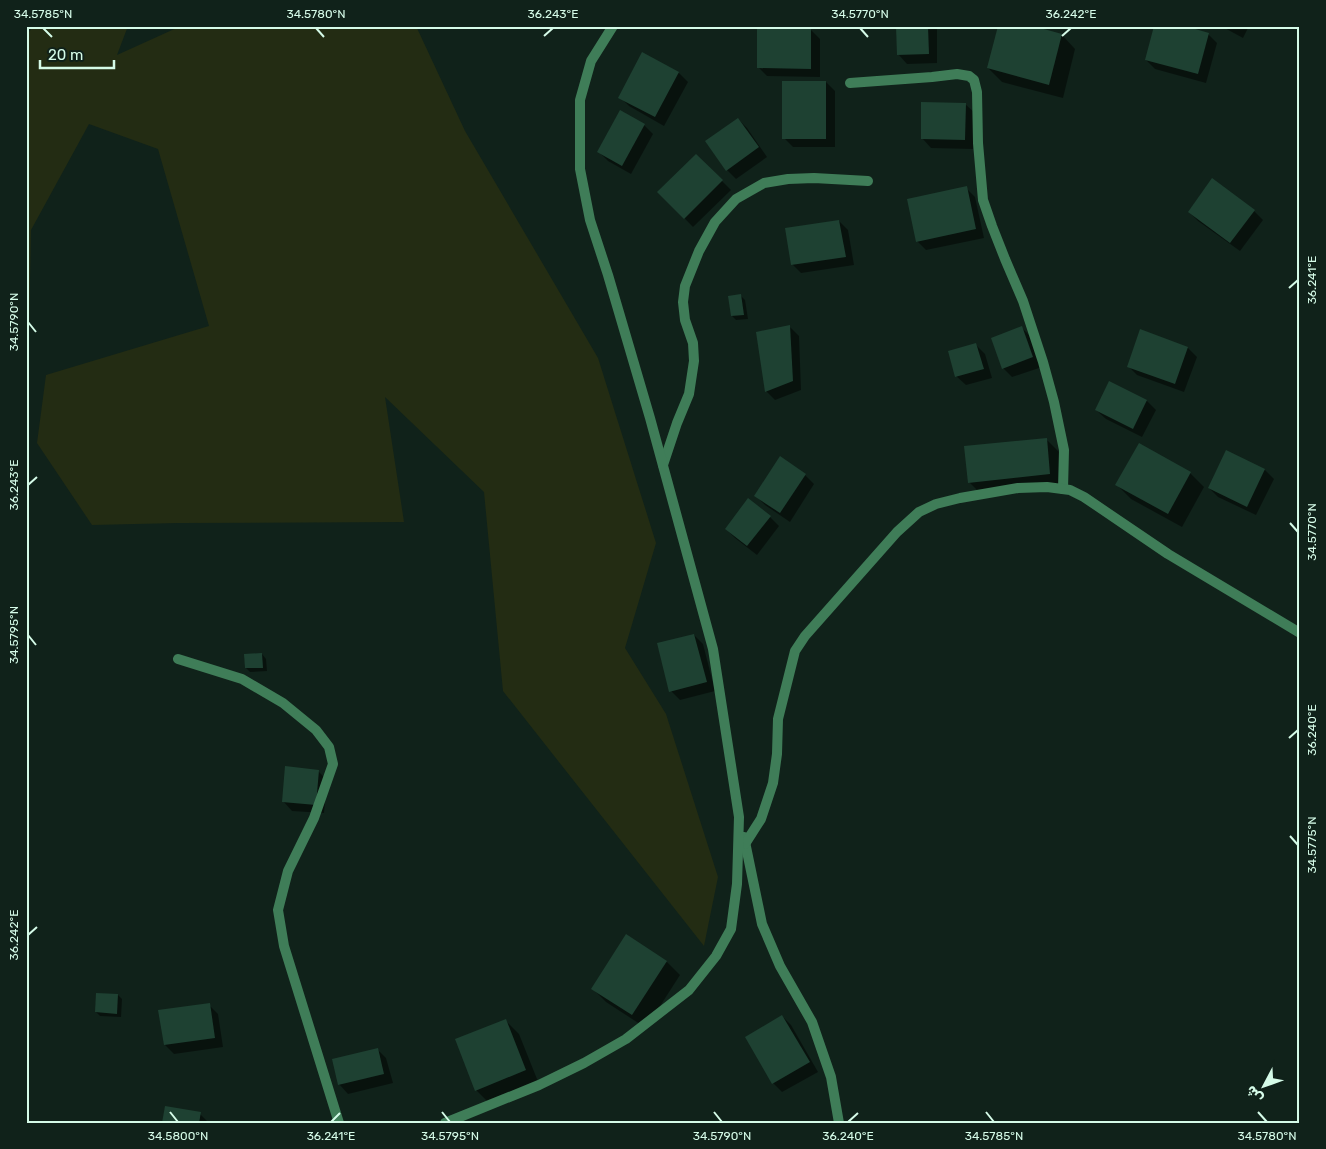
<svg xmlns="http://www.w3.org/2000/svg" width="1326" height="1149" viewBox="0 0 1326 1149" font-family="Rubik,'Noto Naskh Arabic',sans-serif">
<style>
.green{fill:#232c13}
.shadow{fill:#0007}
.building{fill:#1e4132}
.lines{fill:none;stroke-linecap:round;stroke-linejoin:round}
.minor{stroke:#3f7d58;stroke-width:10}
.ticks{fill:none;stroke:#d5fbe8;stroke-width:2}
.neatline{fill:none;stroke:#d5fbe8;stroke-width:2}
.ticks-label{font-size:12px;text-anchor:middle;fill:#d5fbe8}
</style>
<rect width="100%" height="100%" fill="#10221a"/>
<polygon class="green" points="33,26 128,26 117,55 181,26 416,26 465,131 598,358 656,543 625,648 666,714 718,877 704,946 503,691 484,492 385,397 404,522 178,523 92,525 37,443 46,375 209,326 158,149 89,124 31,230 29,330 26,331 26,37"/>
<g class="shadow">
<polygon points="898,26 935,26 937,28 937,63 907,64 898,54"/>
<polygon points="1221,26 1249,26 1243,38"/>
<polygon points="811,30 820,39 820,77 767,76 758,67"/>
<polygon points="1208,34 1217,43 1206,83 1155,69 1146,60"/>
<polygon points="1062,35 1075,49 1063,98 1002,82 988,68"/>
<polygon points="679,73 688,82 664,126 629,106 620,97"/>
<polygon points="826,82 835,91 835,147 793,147 784,138"/>
<polygon points="965,104 975,113 973,149 931,148 922,138"/>
<polygon points="738,119 747,128 767,157 736,179 727,170"/>
<polygon points="644,125 653,134 631,174 608,161 599,152"/>
<polygon points="696,155 731,190 693,227 659,192"/>
<polygon points="966,188 975,197 984,238 926,250 917,241"/>
<polygon points="1254,211 1263,220 1240,251 1198,221 1189,212"/>
<polygon points="839,221 848,230 854,265 801,273 792,264"/>
<polygon points="741,296 745,300 748,319 736,320 732,316"/>
<polygon points="790,327 799,336 801,390 775,400 766,391"/>
<polygon points="1022,328 1031,337 1042,367 1012,377 1003,368"/>
<polygon points="976,345 985,354 992,378 966,385 956,376"/>
<polygon points="1188,348 1197,357 1184,392 1137,375 1128,366"/>
<polygon points="1147,401 1156,410 1142,437 1106,419 1096,410"/>
<polygon points="1046,439 1060,453 1064,487 983,496 969,482"/>
<polygon points="1265,470 1274,479 1256,515 1218,497 1209,488"/>
<polygon points="1190,473 1204,487 1182,527 1131,499 1117,485"/>
<polygon points="805,475 814,484 790,522 765,505 756,496"/>
<polygon points="770,517 779,526 757,555 735,538 726,529"/>
<polygon points="694,635 703,644 715,691 680,700 671,691"/>
<polygon points="262,654 266,659 267,671 250,672 246,668"/>
<polygon points="318,771 327,780 324,813 292,811 283,801"/>
<polygon points="667,962 680,975 646,1028 606,1002 592,988"/>
<polygon points="118,995 122,999 121,1017 100,1016 96,1012"/>
<polygon points="209,1005 218,1014 223,1047 174,1054 165,1045"/>
<polygon points="782,1016 791,1025 818,1072 782,1092 773,1083 746,1037"/>
<polygon points="505,1020 519,1034 539,1084 490,1104 476,1090"/>
<polygon points="377,1049 386,1058 393,1083 348,1094 339,1084"/>
<polygon points="200,1114 209,1123 163,1123"/>
</g>
<g class="building">
<polygon points="896,26 928,26 929,54 897,55"/>
<polygon points="998,26 1033,26 1062,34 1049,85 987,68"/>
<polygon points="1154,26 1185,26 1209,33 1198,74 1145,60"/>
<polygon points="757,28 811,28 811,69 757,68"/>
<polygon points="642,52 679,72 655,117 618,98"/>
<rect x="782" y="81" width="44" height="58"/>
<polygon points="921,102 966,103 965,140 921,139"/>
<polygon points="620,110 645,124 622,166 597,152"/>
<polygon points="738,118 759,147 726,171 705,141"/>
<polygon points="696,154 723,180 684,219 657,192"/>
<polygon points="1212,178 1255,210 1230,243 1188,212"/>
<polygon points="967,186 976,229 916,242 907,199"/>
<polygon points="839,220 846,257 791,265 785,228"/>
<polygon points="741,294 744,315 731,316 728,296"/>
<polygon points="790,325 793,381 765,392 756,332"/>
<polygon points="1022,326 1033,357 1002,369 991,338"/>
<polygon points="1140,329 1188,347 1175,384 1127,367"/>
<polygon points="976,343 984,369 955,377 948,351"/>
<polygon points="1109,381 1147,400 1133,429 1095,410"/>
<polygon points="1047,438 1050,474 968,483 964,446"/>
<polygon points="1139,443 1191,472 1168,514 1115,485"/>
<polygon points="1226,450 1265,469 1247,507 1208,488"/>
<polygon points="780,456 806,474 780,513 754,496"/>
<polygon points="748,498 771,516 747,546 725,529"/>
<polygon points="694,634 707,682 669,692 657,643"/>
<polygon points="262,653 263,668 245,668 244,654"/>
<polygon points="285,766 319,770 316,805 282,802"/>
<polygon points="626,934 667,961 632,1015 591,989"/>
<polygon points="96,993 118,994 117,1014 95,1012"/>
<polygon points="210,1003 215,1038 164,1045 158,1010"/>
<polygon points="782,1015 810,1062 772,1084 745,1037"/>
<polygon points="506,1019 526,1070 475,1091 455,1039"/>
<polygon points="378,1048 384,1074 338,1085 332,1059"/>
<polygon points="165,1106 201,1112 199,1123 162,1123"/>
</g>
<g class="lines">
<g class="minor">
<polyline points="850,83 932,77 957,74 969,76 974,80 977,92 978,143 983,200 992,226 1005,259 1023,301 1043,362 1054,402 1064,450 1063,489"/>
<polyline points="663,465 677,423 689,394 694,361 693,343 685,320 683,302 685,286 699,251 715,222 736,199 764,183 788,179 814,178 868,181"/>
<polyline points="178,659 242,679 283,703 316,730 329,747 333,764 314,818 288,871 278,910 284,946 339,1123"/>
<polyline points="744,837 762,924 780,966 812,1022 831,1077 839,1123"/>
<polyline points="745,844 761,819 773,783 777,754 778,719 795,651 805,636 897,532 919,512 936,504 960,498 1018,488 1047,487 1070,490 1084,497 1168,554 1300,633"/>
<polyline points="445,1123 539,1085 584,1063 626,1039 689,990 716,956 731,929 737,884 739,817 713,649 650,418 608,275 590,220 580,169 580,100 591,61 613,26"/>
</g>
</g>
<path class="ticks" d="M43,28L52,37M316,28L324,37M860,28L868,37M544,36L553,28M1062,36L1071,28M1289,288L1298,280M28,322L36,332M28,485L37,477M1290,523L1298,532M28,635L36,645M1289,738L1298,730M1290,836L1298,845M28,935L37,927M170,1112L178,1122M442,1112L450,1122M714,1112L722,1122M986,1112L994,1122M1258,1112L1267,1122M331,1122L340,1113M848,1122L858,1113"/>
<rect width="1326" height="1149" fill="none" stroke="#10221a" stroke-width="55"/>
<g transform="translate(1264 1086) rotate(229)" stroke="#10221a" stroke-width="4" paint-order="stroke">
<path d="M0-4L9 19L0 12L-9 19Z" fill="#d5fbe8"/>
<text y="-8" font-size="14" font-weight="bold" text-anchor="middle" fill="#d5fbe8">ش</text>
</g>
<path d="M40 60v8h74v-8" fill="none" stroke="#d5fbe8" stroke-width="2.5"/>
<text x="48" y="60" font-size="15" fill="#d5fbe8" stroke="#10221a" stroke-width="4" paint-order="stroke">20 m</text>
<rect x="28" y="28" width="1270" height="1094" class="neatline"/>
<g class="ticks-label">
<text x="43" y="18">34.5785°N</text>
<text x="316" y="18">34.5780°N</text>
<text x="553" y="18">36.243°E</text>
<text x="860" y="18">34.5770°N</text>
<text x="1071" y="18">36.242°E</text>
<text transform="translate(1312 280) rotate(-90)" y="4">36.241°E</text>
<text transform="translate(14 322) rotate(-90)" y="4">34.5790°N</text>
<text transform="translate(14 485) rotate(-90)" y="4">36.243°E</text>
<text transform="translate(1312 532) rotate(-90)" y="4">34.5770°N</text>
<text transform="translate(14 635) rotate(-90)" y="4">34.5795°N</text>
<text transform="translate(1312 730) rotate(-90)" y="4">36.240°E</text>
<text transform="translate(1312 845) rotate(-90)" y="4">34.5775°N</text>
<text transform="translate(14 935) rotate(-90)" y="4">36.242°E</text>
<text x="178" y="1140">34.5800°N</text>
<text x="331" y="1140">36.241°E</text>
<text x="450" y="1140">34.5795°N</text>
<text x="722" y="1140">34.5790°N</text>
<text x="848" y="1140">36.240°E</text>
<text x="994" y="1140">34.5785°N</text>
<text x="1267" y="1140">34.5780°N</text>
</g>
</svg>
